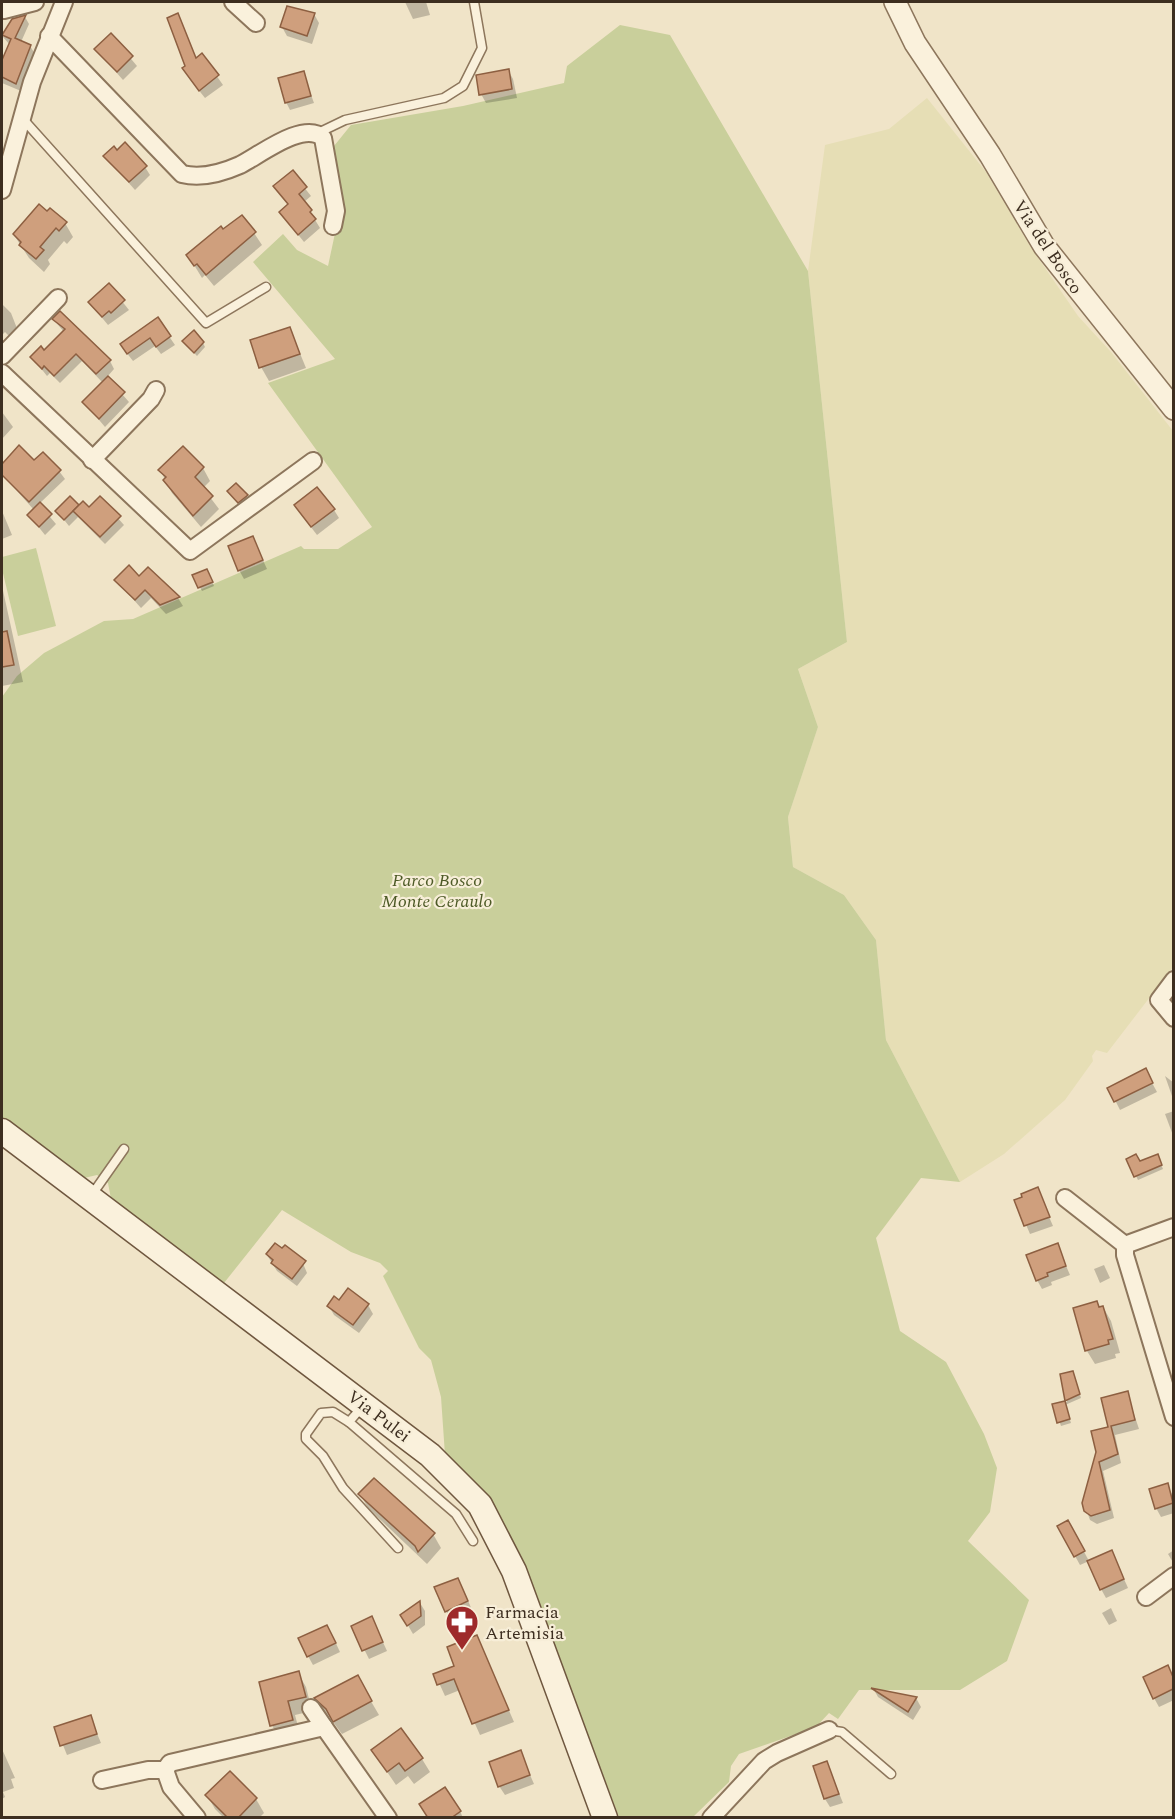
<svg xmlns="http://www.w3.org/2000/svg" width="1175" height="1819" viewBox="0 0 1175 1819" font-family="Spectral,serif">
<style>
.farmland{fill:#e6deb5}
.green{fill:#c9cf9b}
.shadow{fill:#0003}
.building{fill:#cf9f7d;stroke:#8d5f41;stroke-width:1.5}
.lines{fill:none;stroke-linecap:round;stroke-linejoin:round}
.service-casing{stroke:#8d765c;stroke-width:11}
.minor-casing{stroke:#8d765c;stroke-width:20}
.tertiary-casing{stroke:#8d765c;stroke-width:24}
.secondary-casing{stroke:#6f573f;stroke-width:27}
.service{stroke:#faf1dc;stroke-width:8}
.minor{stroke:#faf1dc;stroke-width:16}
.tertiary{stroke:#faf1dc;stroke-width:21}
.secondary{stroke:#faf1dc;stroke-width:24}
.labels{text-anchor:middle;stroke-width:4.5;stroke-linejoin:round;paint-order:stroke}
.street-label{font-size:18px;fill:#3d2e20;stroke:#f7eed8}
.park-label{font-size:18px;font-style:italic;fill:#4d5a26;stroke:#f7eed8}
.poi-label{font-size:18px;fill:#3d2e20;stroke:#f7eed8;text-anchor:start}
</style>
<rect width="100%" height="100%" fill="#f0e4c8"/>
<polygon class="farmland" points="927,98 986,172 1030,246 1078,316 1111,352 1173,431 1173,967 1107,1053 1096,1050 1092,1056 1093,1061 1065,1100 1004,1154 960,1182 886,1040 876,940 844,895 793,867 788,817 818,727 798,669 847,642 808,271 825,145 889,129"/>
<g class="green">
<polygon points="620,25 670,35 808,271 847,642 798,669 818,727 788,817 793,867 844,895 876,940 886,1040 960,1182 921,1178 876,1238 900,1331 946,1362 984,1434 997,1468 990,1512 968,1541 1029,1600 1007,1661 960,1690 859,1690 838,1719 829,1713 816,1727 739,1754 731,1766 729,1782 693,1817 619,1817 518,1550 483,1491 445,1455 441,1397 431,1360 419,1348 383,1276 388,1271 380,1263 351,1252 282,1210 224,1283 111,1199 108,1183 97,1175 84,1178 2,1117 2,697 17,676 44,653 104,621 133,619 301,546 304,549 338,549 372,527 268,383 335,359 253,262 283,234 297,250 328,266 340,210 334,146 351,125 463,106 564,83 567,66"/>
<polygon points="36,548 56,626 18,636 2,569 2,557"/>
</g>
<g class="shadow">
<polygon points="405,2 426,2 430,15 413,19"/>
<polygon points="314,14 319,23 312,44 287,36 282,27"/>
<polygon points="178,15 197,60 202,55 223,85 205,98 189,78"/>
<polygon points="25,17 29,24 21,42 30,46 35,54 21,91 2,83 2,64 10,45 3,37 13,20"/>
<polygon points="111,35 137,66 123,80 96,49"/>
<polygon points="508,70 513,79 517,98 486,103 481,94"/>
<polygon points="303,73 314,103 290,110 286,102"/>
<polygon points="105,156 145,167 150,175 135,190"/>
<polygon points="292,172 311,196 304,202 320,228 304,242 280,212 289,205 275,187"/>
<polygon points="65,223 73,237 67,244 64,241 48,260 50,264 44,272 29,258 14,235"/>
<polygon points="223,232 254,233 262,245 214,286 205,275 202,278 188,255"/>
<polygon points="109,285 129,310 108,325 89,302"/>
<polygon points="2,304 11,313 18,331 11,338 5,332 2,335"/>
<polygon points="157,319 175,345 161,354 155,346 133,361 126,352"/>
<polygon points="54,320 110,361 114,369 107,377 129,402 105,427 84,402 103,383 82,361 60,383 50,373 47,376 32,357 44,352 64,332"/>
<polygon points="290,329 306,368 269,381 261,367"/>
<polygon points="183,341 203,343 205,347 197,356"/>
<polygon points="2,412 13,427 2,439"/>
<polygon points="19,448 34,462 59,471 65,479 39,504 56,524 45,535 29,515 34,510 2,474 2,466"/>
<polygon points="203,468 210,481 203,488 219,509 201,527 172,493 160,470"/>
<polygon points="229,492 247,496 249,500 241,506"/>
<polygon points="100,498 124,525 105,544 78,517 69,526 57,511 77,506 89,509"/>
<polygon points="334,510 339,518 317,535 301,514"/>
<polygon points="2,511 12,535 2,539"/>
<polygon points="257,547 267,569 244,579 239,570"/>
<polygon points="148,569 178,598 183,606 166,614 151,598 141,608 116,580 139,578"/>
<polygon points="209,574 214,586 202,591 194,576"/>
<polygon points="2,586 23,682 2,686"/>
<polygon points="1145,1070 1157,1092 1120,1110 1109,1088"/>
<polygon points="1165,1076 1174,1083 1174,1099 1172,1096"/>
<polygon points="1174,1111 1174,1138 1165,1114"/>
<polygon points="1128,1160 1139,1162 1159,1160 1163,1169 1138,1180"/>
<polygon points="1037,1189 1053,1226 1030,1234 1016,1201"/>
<polygon points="1057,1245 1070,1275 1051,1282 1052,1285 1042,1289 1037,1280"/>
<polygon points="267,1255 302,1261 307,1273 297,1286 277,1271"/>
<polygon points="1104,1265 1110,1278 1100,1283 1094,1269"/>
<polygon points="339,1302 368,1305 373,1314 359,1333 334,1315 329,1306"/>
<polygon points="1103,1307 1111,1321 1120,1353 1115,1354 1116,1358 1095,1364 1087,1351 1075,1309"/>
<polygon points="1062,1375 1074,1376 1081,1398 1065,1405 1071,1423 1061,1426 1054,1405 1067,1402"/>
<polygon points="1127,1393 1139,1429 1115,1435 1121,1463 1103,1471 1114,1518 1097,1524 1090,1520 1084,1503 1110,1428 1102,1399"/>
<polygon points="1167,1485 1174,1498 1174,1513 1161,1517 1156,1508"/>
<polygon points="360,1494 433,1534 441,1548 427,1564 368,1508"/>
<polygon points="1068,1522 1089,1561 1080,1565 1059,1527"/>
<polygon points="1174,1550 1174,1564 1168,1554"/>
<polygon points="1116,1561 1128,1588 1106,1598 1101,1589"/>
<polygon points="463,1589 472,1610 451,1620 446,1611"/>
<polygon points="420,1603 425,1611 425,1625 413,1634 402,1615"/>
<polygon points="1111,1608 1117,1621 1109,1625 1102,1613"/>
<polygon points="353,1627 376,1627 387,1651 369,1659"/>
<polygon points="332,1635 340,1652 313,1665 308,1656"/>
<polygon points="477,1637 514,1722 480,1735 460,1690 445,1696 435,1674 456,1667"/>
<polygon points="1167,1667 1174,1678 1174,1700 1159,1707 1154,1698"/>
<polygon points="298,1673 306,1687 312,1711 295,1715 300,1734 279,1739 272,1725"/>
<polygon points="874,1690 916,1698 921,1707 913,1720 878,1697"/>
<polygon points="365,1691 379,1715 342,1734 316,1699"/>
<polygon points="90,1717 101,1743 67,1755 56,1728"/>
<polygon points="2,1749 15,1778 11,1779 14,1788 3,1792 5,1797 2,1799"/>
<polygon points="373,1751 422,1759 430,1772 414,1784 408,1776 396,1785"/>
<polygon points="520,1752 534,1784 505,1795 499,1786"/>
<polygon points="827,1763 843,1803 830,1807 825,1799"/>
<polygon points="230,1773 256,1799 264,1813 259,1818 224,1818 215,1809 207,1795"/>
<polygon points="460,1811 463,1818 425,1818 427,1816"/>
</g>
<g class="building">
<polygon points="287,6 315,13 307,36 280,27"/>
<polygon points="178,13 196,58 202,53 219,75 199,91 182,68 185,66 167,18"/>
<polygon points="26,15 15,38 31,45 16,84 2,77 2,60 11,39 2,35 12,19"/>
<polygon points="111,33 133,56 117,72 94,49"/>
<polygon points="509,69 512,89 479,95 476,75"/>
<polygon points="304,71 311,96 285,103 278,78"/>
<polygon points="125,142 147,166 129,182 103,156 114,146 117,150"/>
<polygon points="293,170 307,187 299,194 312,210 310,212 316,219 298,235 279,212 288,204 273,186"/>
<polygon points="39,204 47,211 50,208 67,222 59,231 56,228 40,247 44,250 36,259 19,245 21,242 13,234"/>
<polygon points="242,215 256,232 206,275 197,264 194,266 186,255 221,226 223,229"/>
<polygon points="109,283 125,300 111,313 109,311 102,317 88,302"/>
<polygon points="60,311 111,360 96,374 76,354 54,376 44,366 42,369 30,357 41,346 44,350 65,329 52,319"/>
<polygon points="158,317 171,336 156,347 150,338 127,354 120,344"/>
<polygon points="290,327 300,354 259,368 250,340"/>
<polygon points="194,330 204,342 194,353 182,341"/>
<polygon points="108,376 125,392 99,419 82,402"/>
<polygon points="19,445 34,460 43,452 61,470 29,502 2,475 2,464"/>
<polygon points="183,446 204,467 195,477 213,496 193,516 163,480 166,477 158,470"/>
<polygon points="236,483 248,495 238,503 227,491"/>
<polygon points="317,487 335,509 311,527 294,505"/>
<polygon points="70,496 79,505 64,520 55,511"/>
<polygon points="100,496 121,516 100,537 73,511 83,501 89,507"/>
<polygon points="40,502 52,514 39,527 27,515"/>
<polygon points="253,536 263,560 238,571 228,546"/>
<polygon points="129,565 139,576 148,567 180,597 160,605 145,590 135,600 114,580"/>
<polygon points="207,569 213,582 198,588 192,575"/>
<polygon points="7,631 14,665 2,667 2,632"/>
<polygon points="1146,1068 1153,1083 1114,1102 1107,1088"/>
<polygon points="1136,1154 1140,1161 1158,1154 1162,1165 1134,1177 1126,1159"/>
<polygon points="1038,1187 1050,1217 1024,1226 1014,1200 1022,1197 1021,1194"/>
<polygon points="275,1243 282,1248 285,1245 306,1261 292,1279 271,1263 273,1260 266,1254"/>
<polygon points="1058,1243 1066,1266 1047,1273 1048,1276 1036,1281 1026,1255"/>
<polygon points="348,1288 369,1304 353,1325 327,1306 334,1296 339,1300"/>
<polygon points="1097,1301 1099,1307 1103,1306 1113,1339 1108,1340 1109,1344 1085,1351 1073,1308"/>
<polygon points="1073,1371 1080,1394 1065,1401 1060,1374"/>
<polygon points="1128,1391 1135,1420 1111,1426 1118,1454 1099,1462 1110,1510 1091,1516 1084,1511 1082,1503 1096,1452 1091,1431 1108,1427 1101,1398"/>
<polygon points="1065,1401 1070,1419 1057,1423 1052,1404"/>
<polygon points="374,1478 435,1533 418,1552 415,1546 358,1494"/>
<polygon points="1168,1483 1173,1503 1155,1509 1149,1489"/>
<polygon points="1068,1520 1085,1551 1074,1557 1057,1526"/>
<polygon points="1112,1550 1124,1579 1100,1590 1087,1561"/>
<polygon points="458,1578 468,1601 445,1612 434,1587"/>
<polygon points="420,1601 421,1616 407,1626 400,1615"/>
<polygon points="372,1616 383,1642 362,1651 351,1626"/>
<polygon points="327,1625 336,1643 307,1657 298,1638"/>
<polygon points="477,1635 509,1710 472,1724 454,1679 437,1685 433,1674 454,1666 447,1647"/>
<polygon points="1168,1665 1173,1677 1173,1689 1153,1699 1143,1677"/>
<polygon points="299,1671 306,1697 288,1701 293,1720 270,1726 259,1682"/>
<polygon points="358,1675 372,1701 333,1722 326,1709 314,1698"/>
<polygon points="871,1688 917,1697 908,1712"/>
<polygon points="91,1715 97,1734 60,1746 54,1727"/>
<polygon points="401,1728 423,1758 405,1771 399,1763 387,1772 371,1750"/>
<polygon points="521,1750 530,1775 498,1787 489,1762"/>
<polygon points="827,1761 839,1794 824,1799 813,1766"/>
<polygon points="230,1771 257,1798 238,1818 228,1818 205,1795"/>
<polygon points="445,1787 461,1811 451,1818 428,1818 419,1804"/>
</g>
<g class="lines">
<g class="service-casing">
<g id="service">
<polyline points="22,118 206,323 266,287"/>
<polyline points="318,133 345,120 444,98 463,86 482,48 474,2"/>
<polyline points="91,1196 124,1149"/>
<polyline points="362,1407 349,1422 456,1514 473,1541"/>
<polyline points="349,1422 333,1412 321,1413 306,1434 306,1439 323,1456 343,1488 398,1548"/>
<polyline points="829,1730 842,1732 891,1774"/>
</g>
</g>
<g class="minor-casing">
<g id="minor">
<polyline points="233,2 256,23"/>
<polyline points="4,10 35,2"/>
<path d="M49,36L182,174C202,179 222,173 240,165C260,155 304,120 323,138L336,211L333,226"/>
<polyline points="2,190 32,82 64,2"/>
<polyline points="2,356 58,298"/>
<polyline points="2,373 190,551 313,461"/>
<polyline points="92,460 151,399 156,390"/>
<polyline points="1174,980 1159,1000 1174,1018"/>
<polyline points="1065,1198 1125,1245"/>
<polyline points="1174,1227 1125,1245 1125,1255 1174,1417"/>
<polyline points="1146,1597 1174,1576"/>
<polyline points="311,1708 324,1727"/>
<polyline points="102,1780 148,1770 165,1770"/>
<polyline points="197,1818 171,1787 165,1770 170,1763 324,1727 388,1818"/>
<polyline points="711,1818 764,1761 777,1753 829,1730"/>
</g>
</g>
<g class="tertiary-casing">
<polyline id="tertiary" points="895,2 915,43 990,155 1044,246 1174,409"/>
</g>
<g class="secondary-casing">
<polyline id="secondary" points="2,1131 430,1455 480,1505 514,1571 605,1818"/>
</g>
<use href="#service" class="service"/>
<use href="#minor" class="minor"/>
<use href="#tertiary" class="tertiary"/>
<use href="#secondary" class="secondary"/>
</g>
<defs>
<g id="pharmacy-pin" transform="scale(1.725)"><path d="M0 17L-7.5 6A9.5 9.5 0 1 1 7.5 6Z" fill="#9e2a2b" stroke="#f7eed8"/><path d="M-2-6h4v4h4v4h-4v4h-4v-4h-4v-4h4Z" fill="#fff"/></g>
</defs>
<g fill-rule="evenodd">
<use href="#pharmacy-pin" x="462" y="1622"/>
</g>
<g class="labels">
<g class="street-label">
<text transform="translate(1048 247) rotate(56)" y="6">Via del Bosco</text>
<text transform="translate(379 1416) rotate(37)" y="6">Via Pulei</text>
</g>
<g class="park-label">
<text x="437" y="886">Parco Bosco<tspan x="437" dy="21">Monte Ceraulo</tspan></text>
</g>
<g class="poi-label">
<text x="485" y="1618">Farmacia<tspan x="485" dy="21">Artemisia</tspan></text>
</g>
</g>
<rect width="1175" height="1819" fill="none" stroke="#3d2e20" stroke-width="6"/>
</svg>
